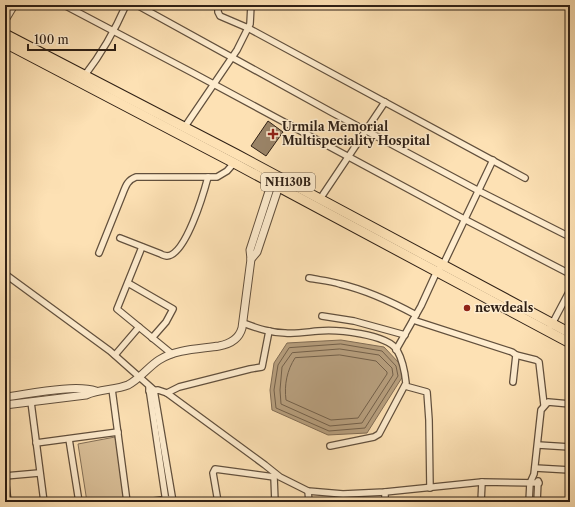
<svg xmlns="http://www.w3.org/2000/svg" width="575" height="507" viewBox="0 0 575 507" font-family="'Libre Caslon Text',serif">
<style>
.green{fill:#dac099;stroke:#847057}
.water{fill:#b79f7e;stroke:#816c54}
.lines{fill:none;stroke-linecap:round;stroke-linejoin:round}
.shore{stroke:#73604a;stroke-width:1}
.building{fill:#9a8468;stroke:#2f2015}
.minor-casing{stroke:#62503d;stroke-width:8}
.tertiary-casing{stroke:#62503d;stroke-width:9}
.trunk-casing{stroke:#2f2015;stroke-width:11}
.minor{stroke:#feecce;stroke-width:5.5}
.tertiary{stroke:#feecce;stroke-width:7}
.trunk{stroke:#fde1b4;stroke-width:9}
.poi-dot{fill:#8f2418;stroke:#feecce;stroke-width:1.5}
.labels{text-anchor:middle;stroke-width:3;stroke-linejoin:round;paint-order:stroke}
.shield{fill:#feecce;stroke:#6d5d4c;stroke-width:1}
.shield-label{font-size:11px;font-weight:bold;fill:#2f2015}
.poi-label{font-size:12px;font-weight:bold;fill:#2f2015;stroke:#feecce;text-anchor:start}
</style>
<rect width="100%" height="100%" fill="#fde1b4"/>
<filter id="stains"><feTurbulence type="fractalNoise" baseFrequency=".005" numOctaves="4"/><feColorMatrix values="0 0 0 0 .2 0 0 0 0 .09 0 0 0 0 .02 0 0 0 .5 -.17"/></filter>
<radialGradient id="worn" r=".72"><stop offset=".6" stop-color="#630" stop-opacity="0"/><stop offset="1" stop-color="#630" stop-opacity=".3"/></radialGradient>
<g class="green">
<polygon points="115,437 126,500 114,502 87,502 78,444"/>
<polygon points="384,499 384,502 352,502 351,500"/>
</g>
<polygon class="water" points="341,340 384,347 400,364 403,376 367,433 328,435 272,410 270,390 274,363 287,343"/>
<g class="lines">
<g class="shore">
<polygon points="341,344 382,351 396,366 398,376 365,428 329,431 276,408 274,390 278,365 289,348"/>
<polygon points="340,349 379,355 392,368 393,375 362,423 330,426 281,404 280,390 282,367 292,353"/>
<path d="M340,355L376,361L387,372V374L358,418L331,420L286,400C284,385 287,370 295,358Z"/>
</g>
</g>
<polygon class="building" points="268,121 283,132 266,156 251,146"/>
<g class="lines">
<g class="minor-casing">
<g id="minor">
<polyline points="64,5 193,73 464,219 570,274"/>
<polyline points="137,5 333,113 479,191 570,237"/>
<polyline points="218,5 218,12 220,16 248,28 525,178"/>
<path d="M85,75C102,53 115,30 126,5"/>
<polyline points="184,128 237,50 250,24 251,5"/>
<polyline points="320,199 385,102"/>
<path d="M120,238L161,254C162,255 167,256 167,256C186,255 204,192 208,177"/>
<polyline points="142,247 117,309 172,354"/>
<path d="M99,253L123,193C126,185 128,180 136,177H217L227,171L234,163"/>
<polyline points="5,274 110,351 154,390 173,502"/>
<path d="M309,278C319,280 330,281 340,284C366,290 392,302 416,315"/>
<polyline points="128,283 173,309 166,322 152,338"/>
<polyline points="322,316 354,321 405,335"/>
<polyline points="413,320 512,352 516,355 513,382"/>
<path d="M243,323C257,328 270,333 285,333C296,334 307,332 318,331C336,329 387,334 397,350C402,359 405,373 406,383L379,434L374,437L330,446"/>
<polyline points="551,326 570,290"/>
<polyline points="396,350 421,306 437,271 443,265 493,160"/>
<polyline points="115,355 139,327"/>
<polyline points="516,355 536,360 539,362 544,405"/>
<polyline points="405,386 427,392 429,420 430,488"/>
<polyline points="149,388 166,502"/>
<polyline points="112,389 127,502"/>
<polyline points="149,391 158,390 167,393 265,465 280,477 308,491 343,494 385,492 482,482 539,483"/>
<polyline points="167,393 179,387 250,369 262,367 269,331"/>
<polyline points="31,402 44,502"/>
<polyline points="69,439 79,502"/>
<polyline points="36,443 118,432"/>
<polyline points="538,445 570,447"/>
<polyline points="535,468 570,470"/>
<polyline points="5,476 39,473"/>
<polyline points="5,477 8,502"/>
<polyline points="308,491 309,502"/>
<polyline points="385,492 385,502"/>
<polyline points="146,502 169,499"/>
<polyline points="218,502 213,473 215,469 274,477"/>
<polyline points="275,502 274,477 276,475"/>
<polyline points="481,502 482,482"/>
<polyline points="529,502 530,483 534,474 541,410 548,402 570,404"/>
<polyline points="537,502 538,481"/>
</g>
</g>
<g class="tertiary-casing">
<g id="tertiary">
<polyline points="5,20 14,5"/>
<polyline points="251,259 257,252 280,183"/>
<path d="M5,397C29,394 75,384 96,391"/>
<path d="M5,405L86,395C100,389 115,390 128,385C140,379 148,367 159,360C176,349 200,349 219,346C230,344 239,339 242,328L251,259L250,250L273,179"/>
</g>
</g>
<g class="trunk-casing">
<g id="trunk">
<polyline points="5,34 236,154 570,333"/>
<polyline points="5,43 234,163 570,343"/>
</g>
</g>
<use href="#minor" class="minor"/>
<use href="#tertiary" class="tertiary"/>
<use href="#trunk" class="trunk"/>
</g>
<g class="poi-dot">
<path d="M271 128h4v4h4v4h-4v4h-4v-4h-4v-4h4z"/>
<circle cx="467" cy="308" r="4"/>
</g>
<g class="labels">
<rect class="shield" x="261" y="173" width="54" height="18" rx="3"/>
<g class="shield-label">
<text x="288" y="186">NH130B</text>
</g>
<g class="poi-label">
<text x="282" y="131">Urmila Memorial<tspan x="282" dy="14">Multispeciality Hospital</tspan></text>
<text x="475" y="312">newdeals</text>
</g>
</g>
<rect width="575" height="507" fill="none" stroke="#fde1b4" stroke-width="20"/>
<rect x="6" y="6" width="563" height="495" fill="none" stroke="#2f2015" stroke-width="2"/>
<rect x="10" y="10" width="555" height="487" fill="none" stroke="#2f2015"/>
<path d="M28 44v6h87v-6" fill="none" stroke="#2f2015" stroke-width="2"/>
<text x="34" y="44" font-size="12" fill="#2f2015" stroke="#feecce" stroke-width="3" paint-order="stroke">100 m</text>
<rect width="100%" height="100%" filter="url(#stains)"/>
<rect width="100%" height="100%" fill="url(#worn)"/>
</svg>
